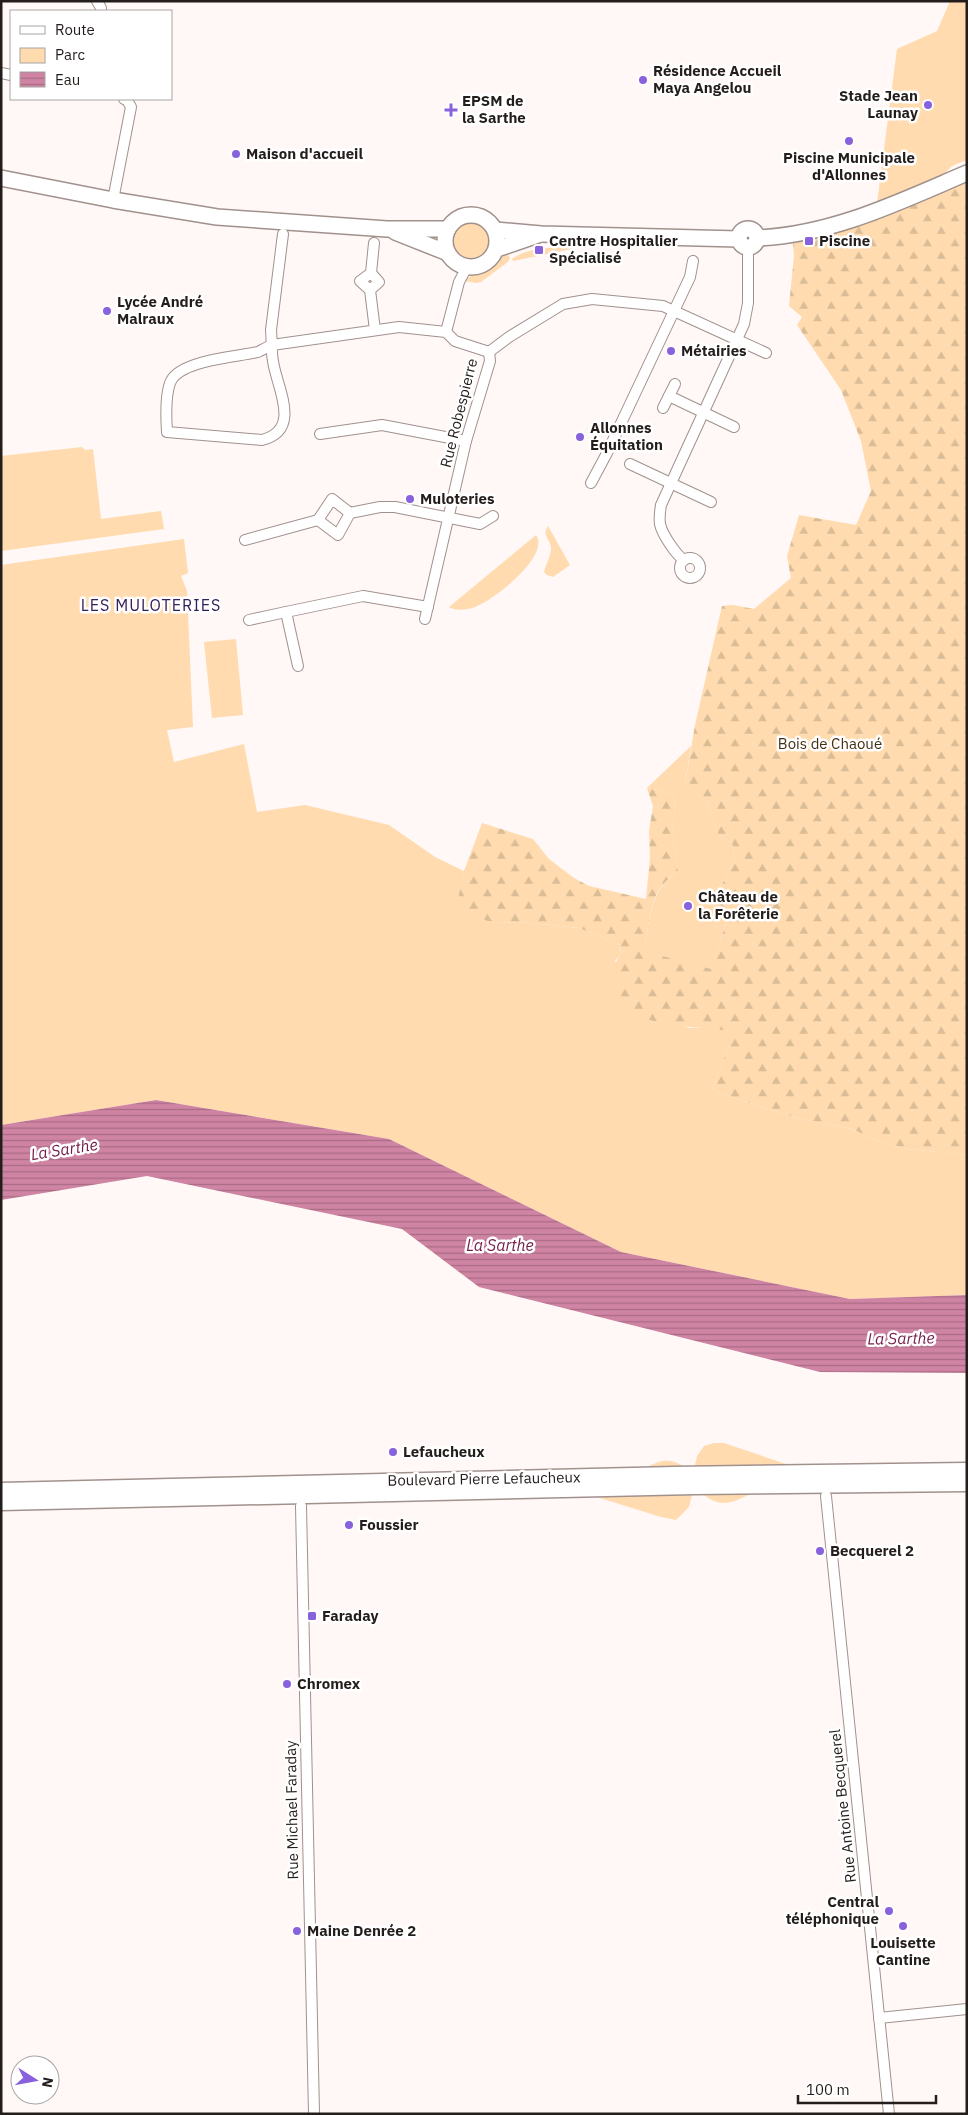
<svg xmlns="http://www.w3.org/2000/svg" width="968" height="2115" viewBox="0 0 968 2115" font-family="'IBM Plex Sans',sans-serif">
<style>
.green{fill:#ffdbaf}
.forest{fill:url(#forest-firs)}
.water{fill:url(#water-rules)}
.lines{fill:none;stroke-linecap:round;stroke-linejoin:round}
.street-casing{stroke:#a1918d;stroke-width:12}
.secondary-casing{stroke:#a1918d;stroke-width:18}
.primary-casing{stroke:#a1918d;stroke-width:19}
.street{stroke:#fff;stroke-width:10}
.secondary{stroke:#fff;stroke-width:15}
.primary{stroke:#fff;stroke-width:16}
.poi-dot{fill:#8861dc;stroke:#fff;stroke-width:2}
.labels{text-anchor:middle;stroke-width:5;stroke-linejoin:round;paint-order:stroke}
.poi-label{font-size:15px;font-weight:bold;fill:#231d1b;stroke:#fff;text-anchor:start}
.street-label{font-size:15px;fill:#231d1b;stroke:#fff}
.park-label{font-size:15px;fill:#442f13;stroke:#fff}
.neighbourhood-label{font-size:16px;letter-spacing:1px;fill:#33205a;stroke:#fff}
.water-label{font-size:16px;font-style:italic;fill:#741c49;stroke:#fff}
</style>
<defs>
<pattern id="forest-firs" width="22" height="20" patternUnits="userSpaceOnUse" patternTransform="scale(1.25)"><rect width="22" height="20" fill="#ffdbaf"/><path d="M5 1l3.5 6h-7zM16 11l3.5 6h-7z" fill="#dabc96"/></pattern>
<pattern id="water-rules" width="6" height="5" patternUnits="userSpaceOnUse" patternTransform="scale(1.25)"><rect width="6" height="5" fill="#cf84a3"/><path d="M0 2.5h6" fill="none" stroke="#a86b84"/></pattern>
</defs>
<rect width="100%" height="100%" fill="#fff8f6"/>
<g class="green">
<polygon points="950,1 967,1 967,160 952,166 944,174 877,203 897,49 937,31"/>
<circle cx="471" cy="241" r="21"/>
<path d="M561,247L572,249L513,261L512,259C525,249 545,248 561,247Z"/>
<path d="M508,254L510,258L508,262L481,282L477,283L465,281C472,273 479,274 487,269C495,264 499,258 508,254Z"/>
<polygon points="82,447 85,450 93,449 101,519 161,511 164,529 1,551 1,456"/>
<path d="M548,526L570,565L553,577L547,575L544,572C546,564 551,556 551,548C551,539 541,536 548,526Z"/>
<path d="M536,535C551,557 490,603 472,608C464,610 456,611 449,607Z"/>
<polygon points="184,539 188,573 181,576 187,591 193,727 167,730 174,762 244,744 257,812 305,805 389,825 435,857 464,871 457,909 493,923 521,922 579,928 621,945 620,955 615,961 653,1021 677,1024 690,1028 712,1027 729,1031 729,1045 712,1089 723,1095 801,1119 852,1129 883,1143 908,1149 967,1155 967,1295 850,1299 621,1252 389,1139 156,1100 1,1125 1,565"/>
<polygon points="236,639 243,715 212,718 204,642"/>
<path d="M691,746L685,785L707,802L718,834L732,843L735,861L721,886L706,892L730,910L711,970L654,954L645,942C652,910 650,892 678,871L673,837L675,794L647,788Z"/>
<path d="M714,1443H724L783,1463L804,1473L631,1476C657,1462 668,1451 693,1474L697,1456L704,1446Z"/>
<path d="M694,1486H765C753,1492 731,1507 717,1502C709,1500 701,1492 694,1487L689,1507L676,1520L661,1517L571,1489Z"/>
</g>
<path class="forest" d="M967,173V1155L908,1149L883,1143L852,1129L801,1119L723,1095L712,1089L729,1045V1031C698,1025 653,1030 628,1008C618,998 615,982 612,969L620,955L621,945L579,928L521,922L493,923L456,909L464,871L482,823L533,839L549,859L574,878L589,886L646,899L650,858L649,831L653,806L647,788L675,794L673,837L678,871C649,892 652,910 645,942L655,954L711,969L730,911L707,897L706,892L721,886L735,861L732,843L718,834L707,802L685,785L695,725L722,606L733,605L754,609L791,578L787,556L799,515L856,525L871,491L861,441L841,390L797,325L802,317L789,306L794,256L792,235Z"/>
<polygon class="water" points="156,1100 389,1139 621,1252 850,1299 967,1295 967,1373 820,1372 479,1287 402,1229 147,1176 1,1200 1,1125"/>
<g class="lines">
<g class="street-casing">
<g id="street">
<polyline points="97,1 101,8 101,11"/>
<polyline points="1,73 11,75"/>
<polyline points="113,200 131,107 127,100 124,99"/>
<path d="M283,234L271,330C272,340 271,351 273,361C276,386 303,430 262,440L167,432C166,417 165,397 170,383C178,360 237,357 258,352C262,350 267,347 272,345L399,327L446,332L455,341L489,352"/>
<polyline points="371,273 374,243"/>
<polyline points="370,290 360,281 371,273 379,282 370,290 375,330"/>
<polyline points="446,332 459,282 467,267"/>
<polyline points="489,352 509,337 563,304 592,299 663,306 766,353"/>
<polyline points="669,396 734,427"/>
<polyline points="663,408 675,384"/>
<polyline points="320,434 382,425 466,441"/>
<polyline points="630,464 711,502"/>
<polyline points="591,483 607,453 690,277 693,261"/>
<polyline points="350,513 332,499 318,520 338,535 350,513 380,507 395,507 480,524 493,516"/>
<polyline points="245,540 318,520"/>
<circle cx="690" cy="568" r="10"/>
<path d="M684,560C676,555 662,534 660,524C659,517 660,511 661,505L744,324L748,303V247"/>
<polyline points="425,619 466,441 490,361 489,352"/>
<polyline points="249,620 286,612"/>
<polyline points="298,666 286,612 363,596 428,607"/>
<polyline points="826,1496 889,2114"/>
<polyline points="301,1506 314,2114"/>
<polyline points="879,2018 967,2009"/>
</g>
</g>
<g class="secondary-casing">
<g id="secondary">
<polyline points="1,178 113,200 217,217 387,229 448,229"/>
<circle cx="471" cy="241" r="26"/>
<circle cx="748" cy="238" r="9"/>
<polyline points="495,230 541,234 739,239"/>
<polyline points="395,232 448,253"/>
<path d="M757,238C832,235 899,202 967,173"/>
<polyline points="497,249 538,235"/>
</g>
</g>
<g class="primary-casing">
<g id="primary">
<polyline points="1,1491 674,1475 967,1471"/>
<polyline points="1,1502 694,1486 967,1483"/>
</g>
</g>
<use href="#street" class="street"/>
<use href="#secondary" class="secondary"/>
<use href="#primary" class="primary"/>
</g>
<g class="poi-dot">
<circle cx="643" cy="80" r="5"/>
<circle cx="928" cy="105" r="5"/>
<path d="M448.5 102.5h5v5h5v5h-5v5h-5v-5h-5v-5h5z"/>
<circle cx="849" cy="141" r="5"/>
<circle cx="236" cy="154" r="5"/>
<rect x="804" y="236" width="10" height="10" rx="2.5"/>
<rect x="534" y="245" width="10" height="10" rx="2.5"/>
<circle cx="107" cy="311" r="5"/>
<circle cx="671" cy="351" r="5"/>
<circle cx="580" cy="437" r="5"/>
<circle cx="410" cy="499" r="5"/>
<circle cx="688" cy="906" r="5"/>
<circle cx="393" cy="1452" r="5"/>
<circle cx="349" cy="1525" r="5"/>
<circle cx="820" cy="1551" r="5"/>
<rect x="307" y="1611" width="10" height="10" rx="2.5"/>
<circle cx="287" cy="1684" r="5"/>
<circle cx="889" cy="1911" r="5"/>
<circle cx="903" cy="1926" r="5"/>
<circle cx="297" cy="1931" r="5"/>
</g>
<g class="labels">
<g class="poi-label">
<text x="653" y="76">Résidence Accueil<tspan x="653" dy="17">Maya Angelou</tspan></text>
<text x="918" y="101" text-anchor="end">Stade Jean<tspan x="918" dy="17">Launay</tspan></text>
<text x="462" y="106">EPSM de<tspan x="462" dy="17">la Sarthe</tspan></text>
<text x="246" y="159">Maison d'accueil</text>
<text x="849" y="163" text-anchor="middle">Piscine Municipale<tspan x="849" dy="17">d'Allonnes</tspan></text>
<text x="549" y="246">Centre Hospitalier<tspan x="549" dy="17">Spécialisé</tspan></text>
<text x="819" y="246">Piscine</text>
<text x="117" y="307">Lycée André<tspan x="117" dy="17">Malraux</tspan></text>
<text x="681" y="356">Métairies</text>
<text x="590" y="433">Allonnes<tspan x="590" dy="17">Équitation</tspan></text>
<text x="420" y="504">Muloteries</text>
<text x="698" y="902">Château de<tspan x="698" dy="17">la Forêterie</tspan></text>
<text x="403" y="1457">Lefaucheux</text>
<text x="359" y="1530">Foussier</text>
<text x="830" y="1556">Becquerel 2</text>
<text x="322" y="1621">Faraday</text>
<text x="297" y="1689">Chromex</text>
<text x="879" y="1907" text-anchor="end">Central<tspan x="879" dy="17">téléphonique</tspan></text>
<text x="307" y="1936">Maine Denrée 2</text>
<text x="903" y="1948" text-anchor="middle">Louisette<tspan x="903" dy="17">Cantine</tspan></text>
</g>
<g class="street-label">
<text transform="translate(459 413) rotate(-76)" y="5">Rue Robespierre</text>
<text transform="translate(484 1479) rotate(-1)" y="5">Boulevard Pierre Lefaucheux</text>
<text transform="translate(843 1806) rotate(-96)" y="5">Rue Antoine Becquerel</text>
<text transform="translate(292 1810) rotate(-91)" y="5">Rue Michael Faraday</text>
</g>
<g class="park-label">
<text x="830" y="749">Bois de Chaoué</text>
</g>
<g class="neighbourhood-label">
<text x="151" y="611">LES MULOTERIES</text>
</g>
<g class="water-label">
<text transform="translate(64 1149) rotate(-9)" y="6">La Sarthe</text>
<text x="500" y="1251">La Sarthe</text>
<text transform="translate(901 1338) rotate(-1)" y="6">La Sarthe</text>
</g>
</g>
<rect width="968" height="2115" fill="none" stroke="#231d1b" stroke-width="5"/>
<rect x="10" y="10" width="162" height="90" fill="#ffffff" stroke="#a7a5a4"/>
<rect x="20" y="26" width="25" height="8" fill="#ffffff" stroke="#a7a5a4"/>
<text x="55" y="35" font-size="15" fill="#231d1b">Route</text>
<rect x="20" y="48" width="25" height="15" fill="#ffdbaf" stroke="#a7a5a4"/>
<text x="55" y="60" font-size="15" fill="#231d1b">Parc</text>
<rect x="20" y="72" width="25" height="15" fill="url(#water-rules)" stroke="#a7a5a4"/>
<text x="55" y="85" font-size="15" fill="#231d1b">Eau</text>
<g transform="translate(35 2080) rotate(101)"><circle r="24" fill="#ffffff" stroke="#a7a5a4"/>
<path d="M0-4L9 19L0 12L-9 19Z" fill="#8861dc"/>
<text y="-8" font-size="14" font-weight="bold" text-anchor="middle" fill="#231d1b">N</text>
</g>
<path d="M798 2095v8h138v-8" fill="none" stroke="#231d1b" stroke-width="2.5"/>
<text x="806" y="2095" font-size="15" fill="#231d1b" stroke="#ffffff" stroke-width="4" paint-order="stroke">100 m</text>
</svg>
